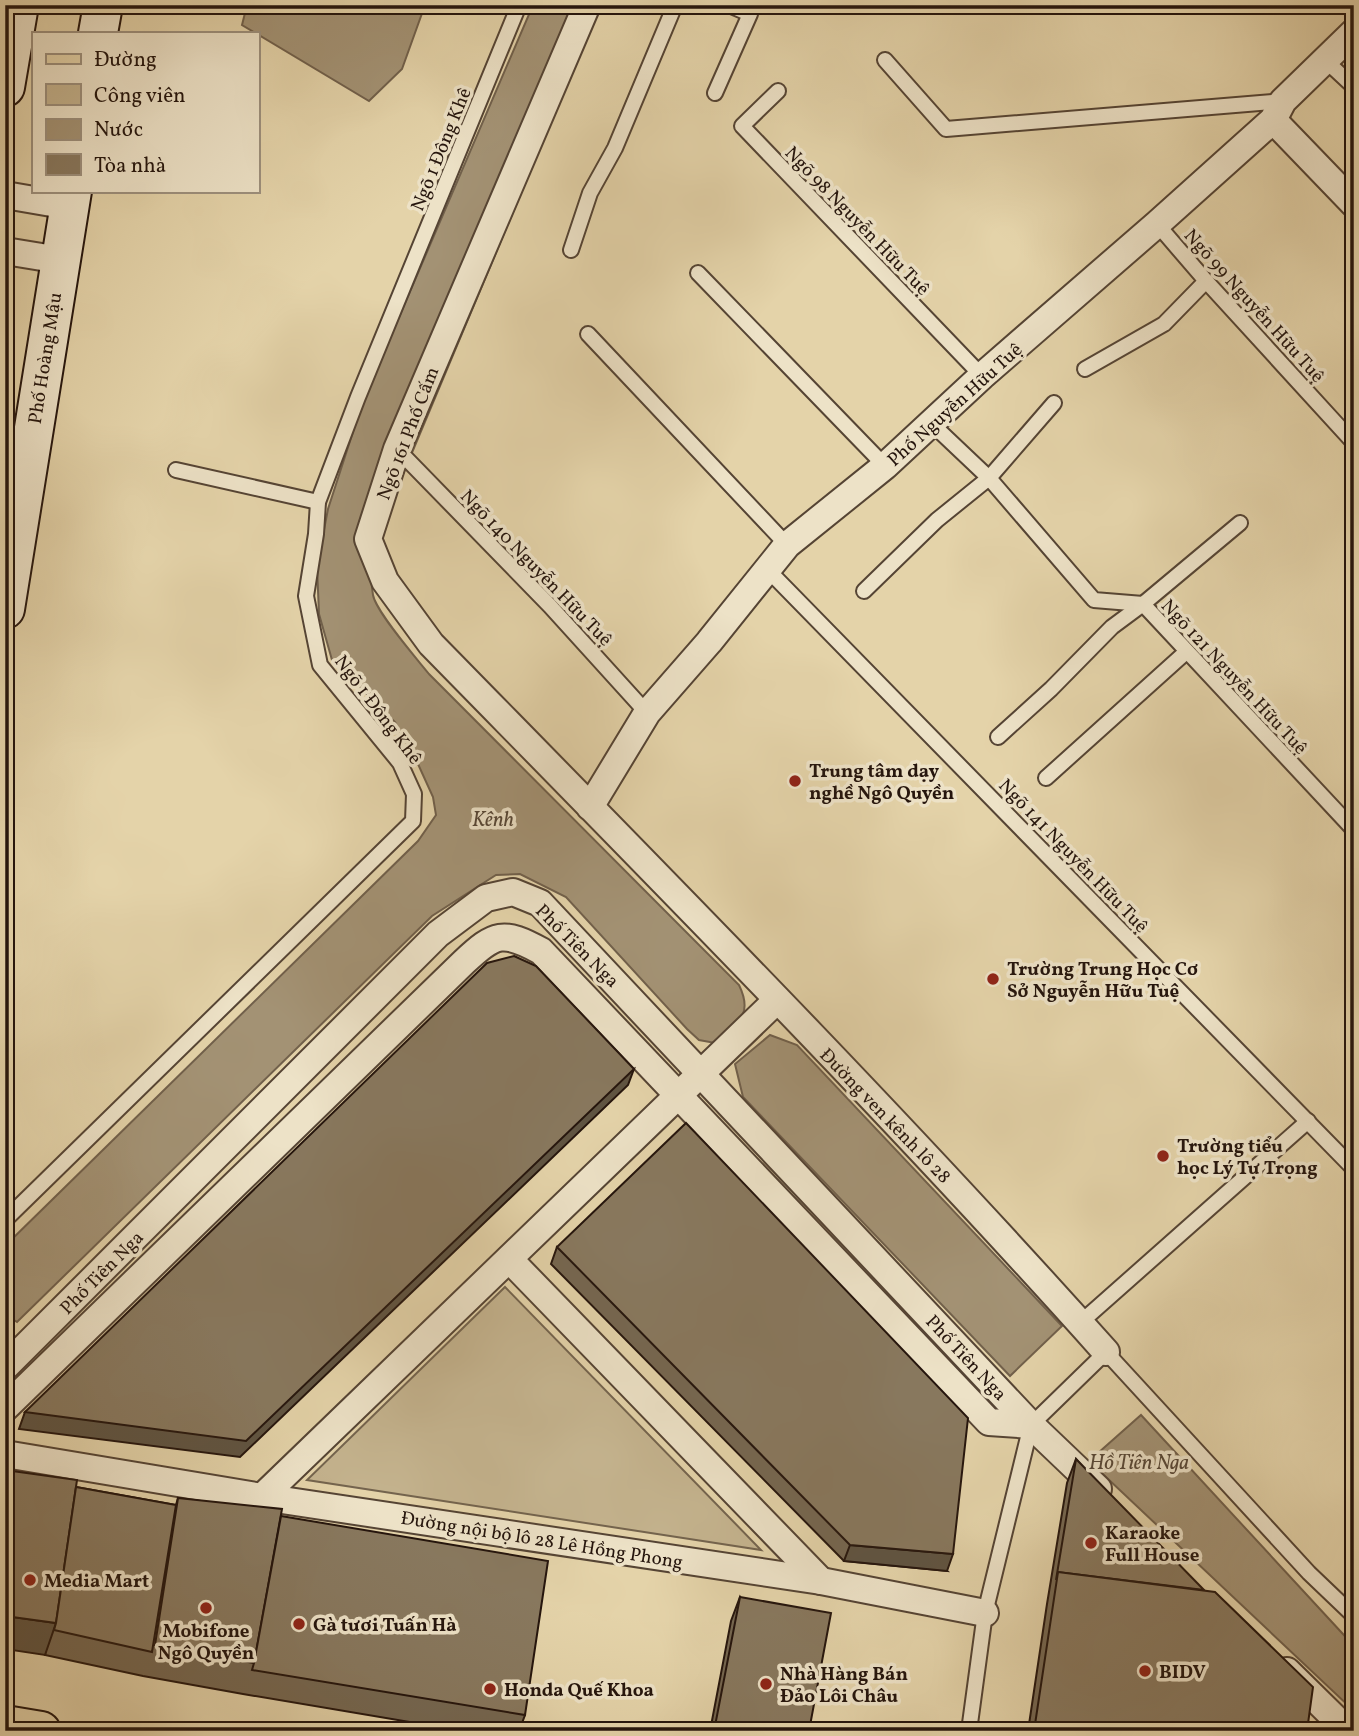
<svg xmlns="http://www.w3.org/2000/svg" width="1359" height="1736" viewBox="0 0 1359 1736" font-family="Vollkorn,serif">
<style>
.green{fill:#c4b38e;stroke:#74644e;stroke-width:2}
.water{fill:#a39274;stroke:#71604b;stroke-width:2}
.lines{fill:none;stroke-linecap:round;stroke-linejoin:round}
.lane-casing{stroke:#554434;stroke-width:18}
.street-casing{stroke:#554434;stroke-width:30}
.secondary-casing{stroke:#25150d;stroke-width:42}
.primary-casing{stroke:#25150d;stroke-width:42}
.lane{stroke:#ede2c7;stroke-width:14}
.street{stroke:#ede2c7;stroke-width:26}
.secondary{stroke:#ede2c7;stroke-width:38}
.primary{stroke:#e4d3a9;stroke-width:38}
.wall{fill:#756751;stroke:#25150d;stroke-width:2}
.shaded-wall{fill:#5f5442;stroke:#25150d;stroke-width:2}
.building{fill:#88785e;stroke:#25150d;stroke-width:2}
.poi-dot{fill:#8f2418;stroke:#ede2c7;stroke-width:2.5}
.labels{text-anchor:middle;stroke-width:7;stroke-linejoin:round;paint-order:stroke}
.street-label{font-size:19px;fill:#25150d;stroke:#ede2c7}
.poi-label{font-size:19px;font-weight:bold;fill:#25150d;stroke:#ede2c7;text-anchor:start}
.water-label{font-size:21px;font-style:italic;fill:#574736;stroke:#ede2c7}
</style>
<rect width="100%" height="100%" fill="#e4d3a9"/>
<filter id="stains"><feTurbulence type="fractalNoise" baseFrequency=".00286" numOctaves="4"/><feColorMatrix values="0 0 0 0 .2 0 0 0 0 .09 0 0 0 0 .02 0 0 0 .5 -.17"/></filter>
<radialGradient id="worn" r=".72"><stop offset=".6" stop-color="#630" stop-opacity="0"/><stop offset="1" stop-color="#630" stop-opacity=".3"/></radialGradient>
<polygon class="green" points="505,1287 761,1550 307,1480"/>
<g class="water">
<polygon points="247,5 425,5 402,69 369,101 242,25"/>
<path d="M533,5H600L390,505C381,534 367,564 373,595C376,612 417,659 429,674L739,985C754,1016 737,1023 715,1043L699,1040L687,1029L566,897L520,874L496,875L432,916L17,1322L5,1314V1246L418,841L436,815L433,797L418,764L395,722L332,660L319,614L317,566L328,509L363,401Z"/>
<polygon points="770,1035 797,1045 1062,1326 1010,1376 743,1097 735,1064"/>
<polygon points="1141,1415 1354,1646 1354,1711 1089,1461"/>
</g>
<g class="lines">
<g class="lane-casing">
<g id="lane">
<polyline points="885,60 946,129 1283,101"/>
<polyline points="1325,60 1354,87"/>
<polyline points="778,91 742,126 982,376"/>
<polyline points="715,93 750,14 729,5"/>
<polyline points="1157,224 1206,281 1354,443"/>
<polyline points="571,250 590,193 615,148 675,5"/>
<polyline points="698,273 885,466"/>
<polyline points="588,334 787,545"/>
<polyline points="1085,369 1164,324 1206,281"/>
<polyline points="932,424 989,478 1094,600 1143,604 1354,830"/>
<polyline points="397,449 550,606 647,713"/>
<polyline points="176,470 318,502"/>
<polyline points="767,569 1354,1169"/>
<polyline points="864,591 937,520 989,478 1054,403"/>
<polyline points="998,737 1051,689 1112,627 1143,604 1240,523"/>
<polyline points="1046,778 1186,652"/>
<polyline points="5,1220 413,821 414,794 400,763 320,665 306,596 316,534 318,502 358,397 519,5"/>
<polyline points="1080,1323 1308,1121"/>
<polyline points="969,1731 985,1613 1031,1425 1106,1352 1309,1573 1354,1616"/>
</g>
</g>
<g class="street-casing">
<g id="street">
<path d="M587,5L397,449L368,539L385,581L431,644C659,877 889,1109 1106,1352"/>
<polyline points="1273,120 1354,204"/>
<polyline points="5,195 69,206"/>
<polyline points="5,251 60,260"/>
<polyline points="590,807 647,713 709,642 787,545 885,466 982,376 1157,224 1273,120 1283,101 1354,32"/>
<polyline points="509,1259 821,1581"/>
<polyline points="5,1367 438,934 486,898 513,892 540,903 1031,1425"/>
<path d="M5,1408L464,962C495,933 503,930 541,951L989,1422L1031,1425L1098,1489"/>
<polyline points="5,1454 262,1497 821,1581 985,1613"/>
<polyline points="262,1497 777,1000"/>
<polyline points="1287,1671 1348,1731"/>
</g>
</g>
<g class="secondary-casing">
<g id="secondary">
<polyline points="98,33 103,5"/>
<polyline points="5,87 19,5"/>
<polyline points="5,609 72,191"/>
</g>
</g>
<g class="primary-casing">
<polyline id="primary" points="5,1725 41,1731"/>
</g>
<use href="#lane" class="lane"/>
<use href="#street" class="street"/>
<use href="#secondary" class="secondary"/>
<use href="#primary" class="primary"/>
</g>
<g class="wall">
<polygon points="557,1247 947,1571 844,1561 551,1264"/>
<polygon points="1076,1459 1307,1731 1028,1731 1047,1604 1067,1483"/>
<polygon points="76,1487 176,1505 178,1498 281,1516 525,1715 519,1731 463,1731 243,1694 143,1676 45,1655"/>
<polygon points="740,1597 809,1731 710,1731 731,1621"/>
</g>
<g class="shaded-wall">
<polygon points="634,1069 628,1085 240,1457 19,1429 25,1412"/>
<polygon points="850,1545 953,1554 947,1571 844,1561"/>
<polygon points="5,1616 56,1623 45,1655 5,1649"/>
</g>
<g class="building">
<polygon points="514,956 536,966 634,1069 246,1441 25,1412 487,963"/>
<polygon points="686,1123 968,1418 953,1554 850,1545 557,1247"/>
<polygon points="1076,1459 1204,1590 1058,1572 1056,1580"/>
<polygon points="5,1470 77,1480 56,1623 5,1616"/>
<polygon points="76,1487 176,1505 152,1652 54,1630 56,1623"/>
<polygon points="178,1498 282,1509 254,1663 155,1645"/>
<polygon points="281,1516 548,1561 525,1715 252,1670 254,1663"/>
<polygon points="1058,1572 1215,1592 1313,1687 1307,1731 1034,1731"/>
<polygon points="740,1597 831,1613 809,1731 714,1731"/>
</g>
<g class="poi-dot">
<circle cx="795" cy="781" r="7"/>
<circle cx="993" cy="979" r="7"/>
<circle cx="1163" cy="1156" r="7"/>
<circle cx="1091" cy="1543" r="7"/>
<circle cx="30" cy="1580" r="7"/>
<circle cx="206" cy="1608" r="7"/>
<circle cx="299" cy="1624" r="7"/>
<circle cx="1145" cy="1671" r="7"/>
<circle cx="766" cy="1684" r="7"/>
<circle cx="490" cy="1689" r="7"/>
</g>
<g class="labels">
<g class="street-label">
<text transform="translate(440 149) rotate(-68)" y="7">Ngõ 1 Đông Khê</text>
<text transform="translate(858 220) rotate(46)" y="7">Ngõ 98 Nguyễn Hữu Tuệ</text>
<text transform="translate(1255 305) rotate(48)" y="7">Ngõ 99 Nguyễn Hữu Tuệ</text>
<text transform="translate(44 358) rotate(-81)" y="7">Phố Hoàng Mậu</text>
<text transform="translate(954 404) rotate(-42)" y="7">Phố Nguyễn Hữu Tuệ</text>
<text transform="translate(407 433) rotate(-69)" y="7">Ngõ 161 Phố Cấm</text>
<text transform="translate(537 567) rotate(46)" y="7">Ngõ 140 Nguyễn Hữu Tuệ</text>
<text transform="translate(1235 676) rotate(47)" y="7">Ngõ 121 Nguyễn Hữu Tuệ</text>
<text transform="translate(379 709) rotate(53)" y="7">Ngõ 1 Đông Khê</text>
<text transform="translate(1074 855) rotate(46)" y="7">Ngõ 141 Nguyễn Hữu Tuệ</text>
<text transform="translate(578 945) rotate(45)" y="7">Phố Tiên Nga</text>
<text transform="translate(886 1115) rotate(46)" y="7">Đường ven kênh lô 28</text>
<text transform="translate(101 1272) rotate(-45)" y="7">Phố Tiên Nga</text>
<text transform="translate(967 1357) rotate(47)" y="7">Phố Tiên Nga</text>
<text transform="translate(542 1539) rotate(9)" y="7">Đường nội bộ lô 28 Lê Hồng Phong</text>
</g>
<g class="poi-label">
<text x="809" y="777">Trung tâm dạy<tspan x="809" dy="22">nghề Ngô Quyền</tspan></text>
<text x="1007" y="975">Trường Trung Học Cơ<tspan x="1007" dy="22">Sở Nguyễn Hữu Tuệ</tspan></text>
<text x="1177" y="1152">Trường tiểu<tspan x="1177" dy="22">học Lý Tự Trọng</tspan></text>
<text x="1105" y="1539">Karaoke<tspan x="1105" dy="22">Full House</tspan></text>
<text x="44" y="1587">Media Mart</text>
<text x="313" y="1631">Gà tươi Tuấn Hà</text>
<text x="206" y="1637" text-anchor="middle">Mobifone<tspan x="206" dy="22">Ngô Quyền</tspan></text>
<text x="1159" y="1678">BIDV</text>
<text x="780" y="1680">Nhà Hàng Bán<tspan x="780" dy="22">Đảo Lôi Châu</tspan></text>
<text x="504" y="1696">Honda Quế Khoa</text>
</g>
<g class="water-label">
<text x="493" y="826">Kênh</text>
<text x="1139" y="1469">Hồ Tiên Nga</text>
</g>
</g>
<rect width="1359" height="1736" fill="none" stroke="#e4d3a9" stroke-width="28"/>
<rect x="7" y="7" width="1345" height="1722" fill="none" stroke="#25150d" stroke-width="3.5"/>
<rect x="14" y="14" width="1331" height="1708" fill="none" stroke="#25150d" stroke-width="2"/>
<rect x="32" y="32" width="228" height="161" fill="#ede2c7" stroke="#9d907d" stroke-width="2"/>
<rect x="46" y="54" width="35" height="10" fill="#e4d3a9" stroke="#9d907d" stroke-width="2"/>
<text x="94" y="66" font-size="21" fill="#25150d">Đường</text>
<rect x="46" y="84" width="35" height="21" fill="#c4b38e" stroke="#9d907d" stroke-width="2"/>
<text x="94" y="102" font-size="21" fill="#25150d">Công viên</text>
<rect x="46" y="119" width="35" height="21" fill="#a39274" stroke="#9d907d" stroke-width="2"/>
<text x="94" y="136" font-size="21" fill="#25150d">Nước</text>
<rect x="46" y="154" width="35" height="21" fill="#88785e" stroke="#9d907d" stroke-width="2"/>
<text x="94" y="172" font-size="21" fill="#25150d">Tòa nhà</text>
<rect width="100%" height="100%" filter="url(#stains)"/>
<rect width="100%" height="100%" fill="url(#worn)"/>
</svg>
